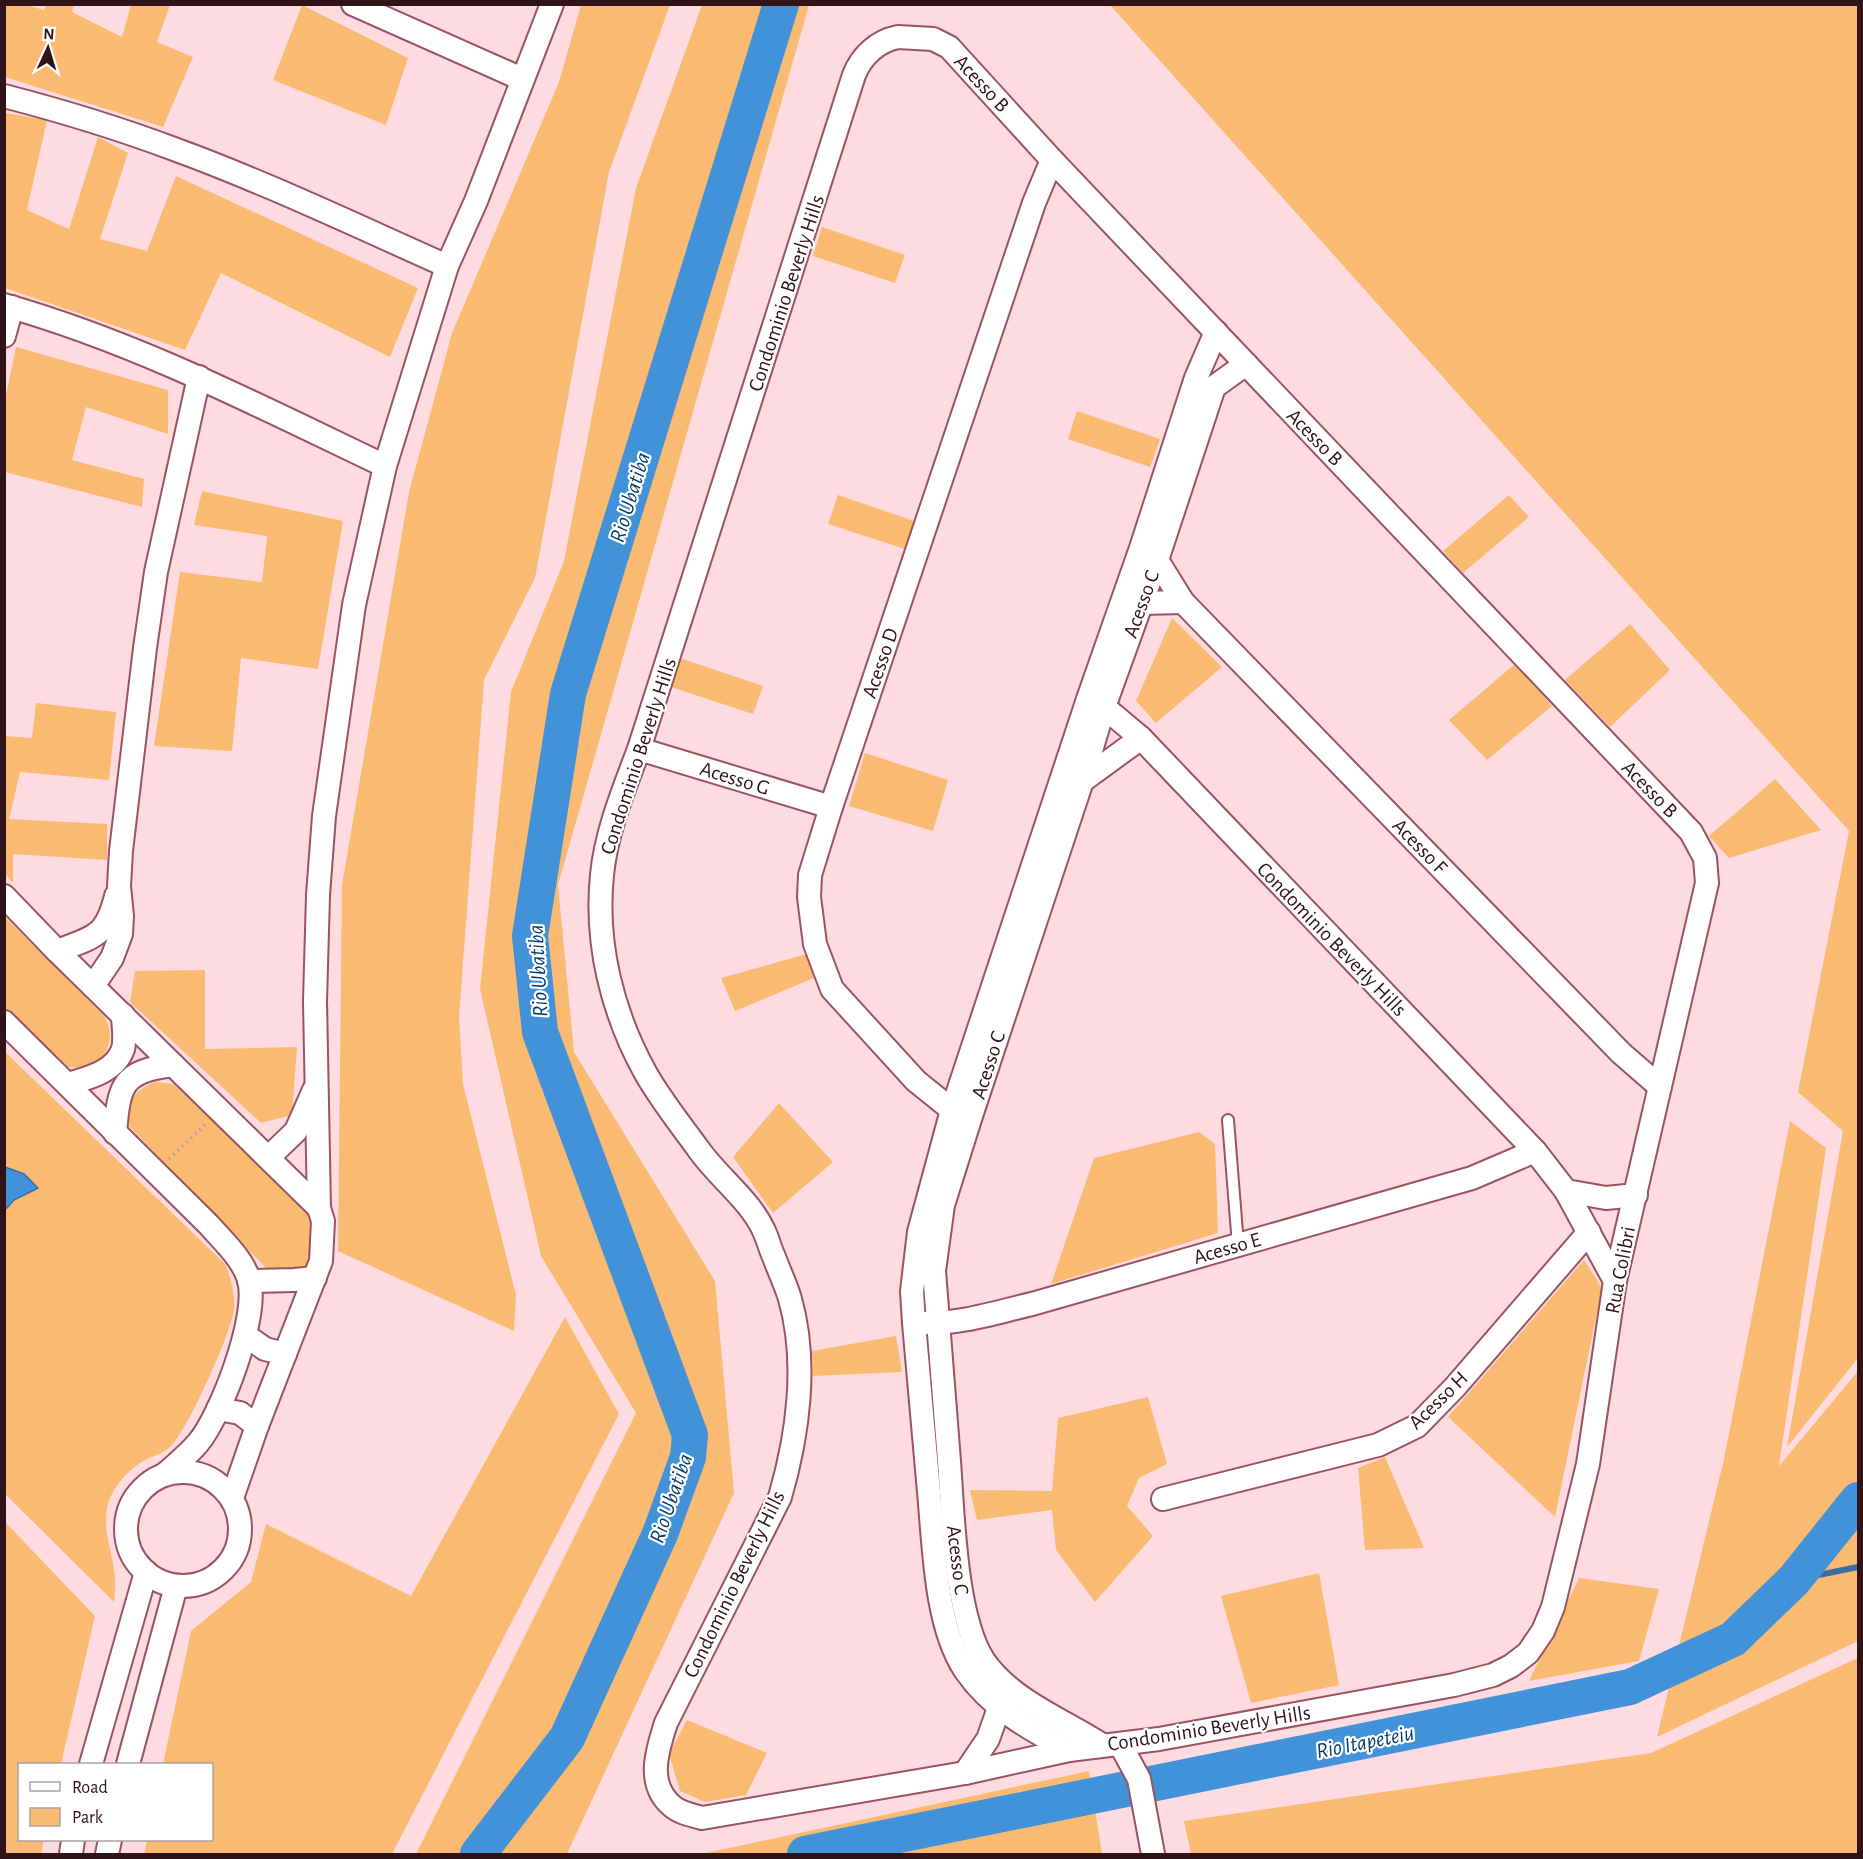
<svg xmlns="http://www.w3.org/2000/svg" width="1863" height="1859" viewBox="0 0 1863 1859" font-family="'Alegreya Sans',sans-serif">
<style>
.green{fill:#faba71}
.water{fill:#4292da;stroke:#3d6ca0;stroke-width:1.5}
.lines{fill:none;stroke-linecap:round;stroke-linejoin:round}
.stream{stroke:#3d6ca0;stroke-width:6}
.river{stroke:#4292da;stroke-width:36}
.service-casing{stroke:#9a5361;stroke-width:14}
.minor-casing{stroke:#9a5361;stroke-width:26}
.path{stroke:#bb9ba0;stroke-width:4;stroke-dasharray:1.5 4.5;stroke-linecap:butt}
.service{stroke:#fff;stroke-width:10}
.minor{stroke:#fff;stroke-width:22}
.labels{text-anchor:middle;stroke-width:4.5;stroke-linejoin:round;paint-order:stroke}
.street-label{font-size:21px;fill:#301319;stroke:#fff}
.water-label{font-size:22px;font-style:italic;fill:#003e6c;stroke:#fff}
</style>
<rect width="100%" height="100%" fill="#fddbe0"/>
<g class="green">
<polygon points="5,4 26,5 44,10 46,5 74,5 72,12 122,37 131,5 170,5 157,42 193,57 163,127 5,77"/>
<polygon points="302,5 408,58 386,125 273,80"/>
<polygon points="581,5 670,5 609,172 535,578 484,680 459,1017 463,1084 516,1295 514,1331 338,1251 342,885 409,492 452,333 559,82"/>
<polygon points="702,5 809,5 558,885 574,1052 715,1281 734,1493 567,1854 416,1854 636,1413 541,1256 480,989 511,692 564,561 636,188"/>
<polygon points="1110,5 1858,5 1858,1358 1787,1447 1843,1131 1798,1092 1849,831"/>
<polygon points="5,113 47,120 27,210 69,229 98,137 128,153 100,239 147,251 176,176 418,288 390,357 221,273 185,350 5,288"/>
<polygon points="822,227 905,255 895,283 813,256"/>
<polygon points="16,347 168,390 168,434 86,407 72,460 144,479 142,507 5,472 5,400"/>
<polygon points="1077,411 1160,439 1150,467 1068,439"/>
<polygon points="202,491 343,521 318,669 241,658 232,751 154,746 180,572 262,582 267,536 194,525"/>
<polygon points="838,495 920,523 911,551 828,524"/>
<polygon points="1509,495 1529,517 1463,573 1443,551"/>
<polygon points="1172,618 1222,667 1156,723 1136,701"/>
<polygon points="1630,624 1670,670 1610,727 1565,680"/>
<polygon points="680,658 763,686 753,714 671,687"/>
<polygon points="1515,664 1552,706 1487,760 1449,720"/>
<polygon points="36,703 116,712 109,780 20,772 9,819 107,824 107,860 13,854 13,883 5,874 5,736 32,738"/>
<polygon points="865,753 948,780 933,831 849,806"/>
<polygon points="1775,779 1821,830 1729,858 1709,836"/>
<path d="M4,916L104,1016C111,1028 112,1039 106,1051C97,1068 74,1073 58,1062C40,1050 20,1026 5,1011Z"/>
<polygon points="807,954 814,978 735,1011 721,978"/>
<polygon points="205,970 205,1049 297,1047 292,1115 261,1123 130,1002 135,971"/>
<path d="M4,1051L225,1264C231,1278 235,1293 234,1308C232,1332 188,1429 171,1446C164,1453 156,1455 147,1459C131,1467 117,1482 110,1498C100,1524 111,1545 114,1570C116,1581 115,1592 114,1602L5,1494Z"/>
<path d="M156,1082L174,1084L311,1217L316,1224L312,1262C299,1273 282,1275 266,1268L130,1127C124,1105 135,1088 156,1082Z"/>
<polygon points="779,1103 833,1162 773,1213 733,1157"/>
<polygon points="1790,1121 1826,1148 1779,1466 1858,1371 1858,1641 1657,1737 1724,1459"/>
<polygon points="1199,1132 1215,1144 1218,1233 1051,1284 1094,1158"/>
<polygon points="1584,1260 1602,1288 1555,1517 1448,1417"/>
<polygon points="565,1317 619,1414 392,1854 144,1854 147,1840 212,1840 212,1764 163,1764 191,1631 251,1582 266,1524 411,1596"/>
<polygon points="896,1336 902,1372 813,1376 812,1351"/>
<polygon points="1148,1397 1167,1464 1139,1478 1127,1506 1153,1536 1095,1602 1056,1550 1052,1510 977,1520 970,1490 1052,1491 1058,1418"/>
<polygon points="1385,1457 1424,1548 1365,1550 1358,1468"/>
<polygon points="4,1521 95,1616 61,1764 20,1764 20,1840 44,1840 41,1854 5,1854"/>
<polygon points="1319,1573 1339,1685 1251,1703 1221,1596"/>
<polygon points="1579,1578 1659,1589 1639,1661 1529,1681"/>
<polygon points="1858,1658 1858,1854 1191,1854 1184,1821 1651,1753"/>
<polygon points="687,1720 767,1753 746,1795 705,1802 680,1791 669,1754"/>
<polygon points="1089,1771 1102,1854 701,1854"/>
</g>
<polygon class="water" points="5,1167 24,1174 38,1188 14,1200 5,1210"/>
<g class="lines">
<polyline class="stream" points="1794,1580 1858,1567"/>
<g class="river">
<polyline points="478,1854 567,1738 660,1534 688,1457 690,1435 540,1032 530,936 568,694 781,4"/>
<polyline points="805,1854 1630,1687 1733,1639 1794,1580 1858,1500"/>
</g>
<g class="service-casing">
<polyline id="service" points="1228,1120 1238,1245"/>
</g>
<g class="minor-casing">
<g id="minor">
<polyline points="353,4 522,79"/>
<path d="M898,37L933,39L949,47L1052,160L1691,832L1705,858L1707,883L1615,1281L1588,1464L1553,1607L1543,1631L1528,1653L1511,1666L1493,1675L1454,1685L1159,1739L1069,1750L965,1773L702,1818C692,1815 680,1813 672,1806C646,1784 657,1751 666,1723L780,1497C798,1435 808,1362 790,1299C786,1285 779,1271 774,1257C770,1249 768,1239 764,1231C750,1200 719,1178 699,1150C681,1125 660,1099 645,1072C612,1012 595,943 602,875C606,832 624,789 639,749L854,75C862,55 878,41 898,37Z"/>
<path d="M4,96C62,111 118,128 174,149C267,183 357,226 447,266"/>
<path d="M4,305C138,343 261,407 385,466"/>
<polyline points="4,336 12,307"/>
<polyline points="1149,554 1157,560 1183,602 1621,1053 1660,1087"/>
<polyline points="1127,599 1141,603 1183,602"/>
<polyline points="1092,701 1104,707 1141,738 1535,1151 1566,1191 1606,1198 1636,1195"/>
<polyline points="639,749 831,807"/>
<polyline points="1082,781 1141,738"/>
<polyline points="4,896 57,951 319,1208 323,1221 321,1261 257,1426 232,1498"/>
<path d="M57,951C94,937 106,937 116,896"/>
<polyline points="93,986 112,958 121,934 122,916 119,886 121,851 145,648 156,572 199,377"/>
<path d="M4,1022L209,1225C223,1241 243,1259 249,1280C259,1316 221,1416 198,1443C188,1455 175,1465 164,1475"/>
<path d="M68,1084C88,1078 115,1072 123,1049C126,1038 123,1025 123,1015"/>
<polyline points="965,1116 952,1110 916,1081 832,989 815,944 809,897 810,875 831,807 1034,203 1052,160"/>
<path d="M115,1133C119,1085 122,1071 173,1065"/>
<polyline points="269,1157 296,1131 314,1090"/>
<polyline points="1566,1191 1615,1281"/>
<polyline points="319,1208 315,1001 318,895 324,816 354,605 385,466 447,266 476,201 552,4"/>
<polyline points="249,1281 294,1280 315,1278"/>
<path d="M925,1323C961,1324 997,1312 1032,1304L1472,1178L1535,1151"/>
<polyline points="245,1335 265,1349 285,1354"/>
<polyline points="218,1409 240,1413 257,1426"/>
<circle cx="183" cy="1529" r="57"/>
<polyline points="1163,1499 1378,1445 1417,1426 1455,1387 1589,1232"/>
<polyline points="1120,1744 1139,1779 1153,1854"/>
<path d="M1102,1745C1062,1719 1012,1701 984,1661C955,1617 953,1514 949,1461C944,1398 939,1334 934,1271L943,1205L970,1119L1082,781L1104,707L1157,560L1214,387L1246,364"/>
<path d="M1069,1750C1029,1729 991,1708 965,1670C935,1625 934,1545 929,1492C924,1435 919,1379 914,1323L912,1291L919,1232L952,1110L1088,699L1141,548L1196,378L1216,332"/>
<polyline points="91,1764 146,1572"/>
<polyline points="128,1764 176,1586"/>
<polyline points="965,1773 988,1739 999,1708"/>
<polyline points="71,1854 73,1840"/>
<polyline points="107,1854 110,1840"/>
</g>
</g>
<polyline class="path" points="169,1159 205,1125"/>
<use href="#service" class="service"/>
<use href="#minor" class="minor"/>
</g>
<g class="labels">
<g class="street-label">
<text transform="translate(982 83) rotate(47)" y="7">Acesso B</text>
<text transform="translate(786 293) rotate(-72)" y="7">Condominio Beverly Hills</text>
<text transform="translate(1315 437) rotate(46)" y="7">Acesso B</text>
<text transform="translate(1141 604) rotate(-70)" y="7">Acesso C</text>
<text transform="translate(880 663) rotate(-71)" y="7">Acesso D</text>
<text transform="translate(638 756) rotate(-72)" y="7">Condominio Beverly Hills</text>
<text transform="translate(735 778) rotate(17)" y="7">Acesso G</text>
<text transform="translate(1650 789) rotate(46)" y="7">Acesso B</text>
<text transform="translate(1420 846) rotate(46)" y="7">Acesso F</text>
<text transform="translate(1332 939) rotate(46)" y="7">Condominio Beverly Hills</text>
<text transform="translate(988 1065) rotate(-72)" y="7">Acesso C</text>
<text transform="translate(1227 1248) rotate(-16)" y="7">Acesso E</text>
<text transform="translate(1620 1270) rotate(-79)" y="7">Rua Colibri</text>
<text transform="translate(1438 1400) rotate(-44)" y="7">Acesso H</text>
<text transform="translate(958 1560) rotate(83)" y="7">Acesso C</text>
<text transform="translate(734 1584) rotate(-64)" y="7">Condominio Beverly Hills</text>
<text transform="translate(1209 1728) rotate(-9)" y="7">Condominio Beverly Hills</text>
</g>
<g class="water-label">
<text transform="translate(629 497) rotate(-73)" y="8">Rio Ubatiba</text>
<text transform="translate(537 971) rotate(-93)" y="8">Rio Ubatiba</text>
<text transform="translate(670 1498) rotate(-71)" y="8">Rio Ubatiba</text>
<text transform="translate(1365 1741) rotate(-11)" y="8">Rio Itapeteiu</text>
</g>
</g>
<rect width="1863" height="1859" fill="none" stroke="#301319" stroke-width="12"/>
<rect x="18" y="1763" width="195" height="78" fill="#ffffff" stroke="#aca1a3" stroke-width="1.5"/>
<rect x="30" y="1782" width="30" height="9" fill="#ffffff" stroke="#aca1a3" stroke-width="1.5"/>
<text x="72" y="1793" font-size="18" fill="#301319">Road</text>
<rect x="30" y="1808" width="30" height="18" fill="#faba71" stroke="#aca1a3" stroke-width="1.5"/>
<text x="72" y="1823" font-size="18" fill="#301319">Park</text>
<g transform="translate(48 48) rotate(4)" stroke="#ffffff" stroke-width="4.5" paint-order="stroke">
<path d="M0-4.5L10 22L0 15L-10 22Z" fill="#301319"/>
<text y="-9" font-size="16" font-weight="bold" text-anchor="middle" fill="#301319">N</text>
</g>
</svg>
